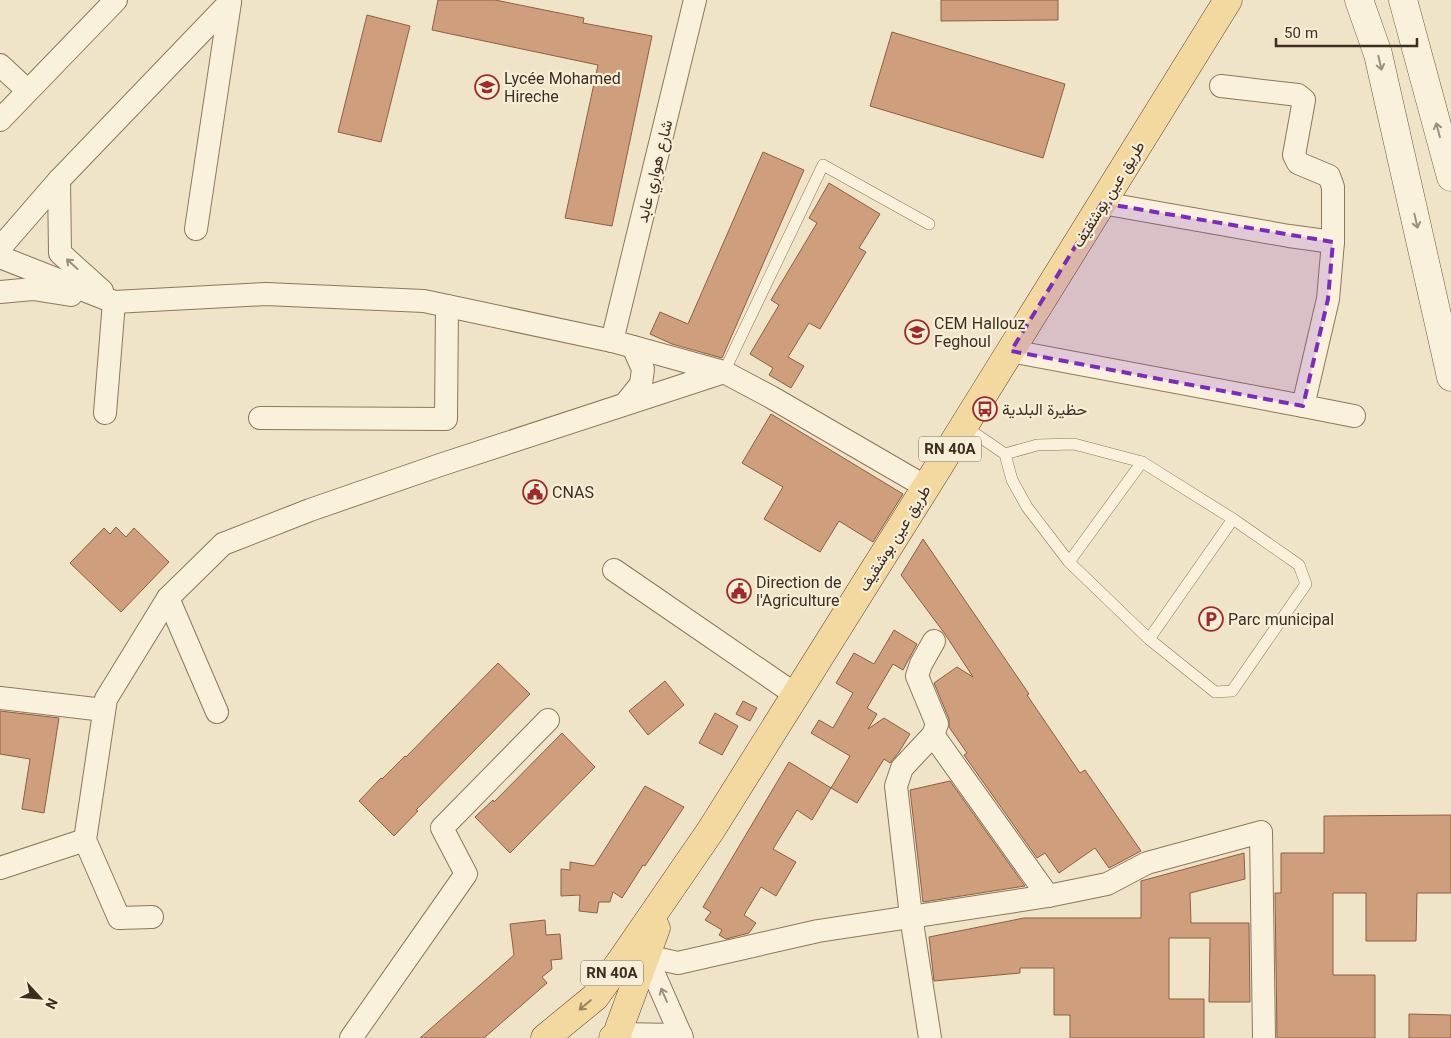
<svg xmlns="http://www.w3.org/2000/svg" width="1451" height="1038" viewBox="0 0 1451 1038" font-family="Georgia,Vazirmatn,serif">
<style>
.building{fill:#cf9f7d;stroke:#8d5f41}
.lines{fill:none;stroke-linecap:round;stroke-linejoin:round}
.lane-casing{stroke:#8d765c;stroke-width:12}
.street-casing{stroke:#8d765c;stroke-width:24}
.secondary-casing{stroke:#6f573f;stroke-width:29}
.primary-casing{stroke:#5b4430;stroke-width:29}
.lane{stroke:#faf1dc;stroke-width:11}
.street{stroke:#faf1dc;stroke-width:22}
.secondary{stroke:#faf1dc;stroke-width:28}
.primary{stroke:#f3d9a0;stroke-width:28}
.oneway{stroke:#9c907e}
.oneway2{stroke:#988460}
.marked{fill:#7b2cbf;fill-opacity:0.2;stroke:#7b2cbf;stroke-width:4;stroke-dasharray:10 6;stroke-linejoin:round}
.labels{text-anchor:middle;stroke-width:4.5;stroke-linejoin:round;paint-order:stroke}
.shield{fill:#f7eed8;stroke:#756857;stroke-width:1}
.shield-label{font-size:15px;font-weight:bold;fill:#3d2e20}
.poi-label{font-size:16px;fill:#3d2e20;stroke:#f7eed8;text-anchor:start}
.street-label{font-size:16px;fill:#3d2e20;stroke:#f7eed8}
</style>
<rect width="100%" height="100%" fill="#f0e4c8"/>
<g class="building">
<polygon points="438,0 495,0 584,18 583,23 652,36 612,226 565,218 598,65 432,30"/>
<polygon points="941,0 1058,0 1058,20 941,21"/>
<polygon points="367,15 410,26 381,142 338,132"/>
<polygon points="892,32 1065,84 1043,158 870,106"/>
<polygon points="763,152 804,170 722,358 672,344 650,334 660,312 688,324"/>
<polygon points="829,183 880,214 859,248 866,252 820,329 809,323 788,357 804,366 791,388 769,375 773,368 750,354 779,305 771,300 817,223 809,218"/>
<polygon points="771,414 903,494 873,542 839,521 820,552 764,519 783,487 742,463"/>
<polygon points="116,527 126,537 134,528 169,562 121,612 70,563 104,528 110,534"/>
<polygon points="923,539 1029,694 1027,695 1080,773 1085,770 1141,851 1109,868 1095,848 1059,873 1045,853 1037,858 964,755 967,753 949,727 949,719 934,683 957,667 973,677 945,634 901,575"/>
<polygon points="894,630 917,644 903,670 893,664 867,708 877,714 868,729 884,718 910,734 899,752 890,763 884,759 857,803 831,788 850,756 811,733 819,720 833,728 853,693 836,683 854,653 874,664"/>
<polygon points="498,663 530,694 416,810 418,811 394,836 359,801 381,778 382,779 405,756 406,757"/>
<polygon points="665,681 684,705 648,735 629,711"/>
<polygon points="743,701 757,708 750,721 736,714"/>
<polygon points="0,711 59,718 44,813 22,809 30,759 0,754"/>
<polygon points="715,713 738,726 722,755 699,743"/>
<polygon points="562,733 595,767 510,853 475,817 493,800 494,802"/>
<polygon points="789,762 831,788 812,820 797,810 773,849 796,862 776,896 761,887 744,915 756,923 749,933 726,939 719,935 722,930 705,920 711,912 703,907"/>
<polygon points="950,781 1025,886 923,902 910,790"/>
<polygon points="645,786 684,807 645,866 643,865 622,898 613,892 610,902 599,902 597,913 579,911 580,895 561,896 561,869 570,870 570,862 594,866"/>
<polygon points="1451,815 1451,893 1417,893 1416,941 1366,941 1366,893 1333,893 1333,975 1375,975 1375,1038 1277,1038 1275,893 1281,893 1281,853 1324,853 1324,816"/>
<polygon points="1244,853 1245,879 1190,893 1191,923 1249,923 1250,1002 1209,1002 1210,938 1169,938 1169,999 1204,999 1204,1038 1070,1038 1070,1015 1054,1015 1054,968 1020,968 1020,973 934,981 929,937 1024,918 1141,918 1141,881"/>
<polygon points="545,920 546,935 560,934 562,959 551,960 552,969 542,977 547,983 484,1038 420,1038 514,955 510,924"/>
<polygon points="1409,1014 1451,1015 1451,1038 1409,1038"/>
</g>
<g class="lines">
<g class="lane-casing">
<g id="lane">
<polyline points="724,372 823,165 929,224"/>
<polyline points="964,426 1005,454 1012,480 1027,507 1069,562 1149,639 1215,692 1232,691 1306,584 1299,565 1233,519 1142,462 1074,444 1037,445 1005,454"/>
<polyline points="1069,562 1142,462"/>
<polyline points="1149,639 1233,519"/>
</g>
</g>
<g class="street-casing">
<g id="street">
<polyline points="0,65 27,90"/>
<polyline points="1221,86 1298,95 1304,100 1294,155 1298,163 1329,176 1333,187 1333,242"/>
<polyline points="0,120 116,0"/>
<polyline points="59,180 60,253 102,291"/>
<polyline points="196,229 230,2"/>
<polyline points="0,248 59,180 230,2"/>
<polyline points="0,257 114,302 266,294 424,301 612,341 724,372 771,397 926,487"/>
<polyline points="0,292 33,289 71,295"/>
<polyline points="612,341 695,0"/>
<polyline points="1011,351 1303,406 1328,299 1333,242 1289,236 1102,203"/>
<polyline points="625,404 641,384 643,369 633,347"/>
<polyline points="1303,406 1354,416"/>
<polyline points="105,413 114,302"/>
<polyline points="260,418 446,419 447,306"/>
<polyline points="614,570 796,695"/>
<polyline points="168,598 217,712"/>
<polyline points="0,698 104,710"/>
<polyline points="933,735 1048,896"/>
<polyline points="0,868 85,840"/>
<polyline points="152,917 119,918 85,840 106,699 168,598 223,544 310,510 443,464 724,372"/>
<polyline points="646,956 678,963 818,931 1048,896 1107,884 1147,863 1261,832 1264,1038"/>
<polyline points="646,956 682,1038"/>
<polyline points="617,1034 681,1035"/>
<polyline points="351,1038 466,874 442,828 548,720"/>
<polyline points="930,1038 911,916 896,786 902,768 933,735 937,724 917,676 921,664 934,641"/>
</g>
</g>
<g class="secondary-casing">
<g id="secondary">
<polyline points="1359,0 1378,54 1451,377"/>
<polyline points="1403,0 1451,177"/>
</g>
</g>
<g class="primary-casing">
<g id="primary">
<polyline points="545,1038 595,997 623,958 711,830 926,487 1228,0"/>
<polyline points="613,1038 617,1034 656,928"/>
</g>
</g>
<use href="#lane" class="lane"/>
<use href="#street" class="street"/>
<use href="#secondary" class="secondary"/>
<use href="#primary" class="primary"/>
</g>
<defs><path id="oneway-shaft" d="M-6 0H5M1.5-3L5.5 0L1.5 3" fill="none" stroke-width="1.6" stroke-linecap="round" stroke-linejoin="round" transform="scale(1.25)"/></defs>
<g class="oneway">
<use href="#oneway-shaft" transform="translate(1380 63) rotate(77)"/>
<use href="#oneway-shaft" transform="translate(1438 130) rotate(-105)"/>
<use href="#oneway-shaft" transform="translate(1416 221) rotate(77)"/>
<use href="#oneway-shaft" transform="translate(72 264) rotate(-138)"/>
<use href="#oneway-shaft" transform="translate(664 995) rotate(-114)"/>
</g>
<use class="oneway2" href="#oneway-shaft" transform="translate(585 1005) rotate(140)"/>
<path class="marked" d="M1102,203L1333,242L1328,299L1303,406L1011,351Z"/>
<defs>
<g id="school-ring" transform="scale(1.25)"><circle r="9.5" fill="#f7eed8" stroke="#9e2a2b" stroke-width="1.5"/><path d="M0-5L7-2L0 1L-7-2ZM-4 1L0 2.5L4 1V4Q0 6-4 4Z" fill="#9e2a2b"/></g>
<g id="bus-ring" transform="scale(1.25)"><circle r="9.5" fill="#f7eed8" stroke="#9e2a2b" stroke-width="1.5"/><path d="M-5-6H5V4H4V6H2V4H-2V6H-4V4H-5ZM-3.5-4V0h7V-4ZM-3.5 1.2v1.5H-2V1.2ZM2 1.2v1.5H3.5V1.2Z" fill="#9e2a2b"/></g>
<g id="civic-ring" transform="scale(1.25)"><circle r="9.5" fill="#f7eed8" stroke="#9e2a2b" stroke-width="1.5"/><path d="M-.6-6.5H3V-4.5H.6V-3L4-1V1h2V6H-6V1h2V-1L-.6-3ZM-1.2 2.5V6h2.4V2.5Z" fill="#9e2a2b"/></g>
<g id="parking-ring" transform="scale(1.25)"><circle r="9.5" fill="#f7eed8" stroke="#9e2a2b" stroke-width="1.5"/><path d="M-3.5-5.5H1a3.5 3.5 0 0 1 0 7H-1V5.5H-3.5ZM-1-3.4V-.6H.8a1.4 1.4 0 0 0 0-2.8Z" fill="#9e2a2b"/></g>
</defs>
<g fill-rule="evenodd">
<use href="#school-ring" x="487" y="87"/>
<use href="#school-ring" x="917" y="332"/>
<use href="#bus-ring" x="985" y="409"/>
<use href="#civic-ring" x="535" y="492"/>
<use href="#civic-ring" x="739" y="591"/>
<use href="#parking-ring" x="1211" y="619"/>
</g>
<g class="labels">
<g class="shield">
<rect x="919" y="436.5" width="62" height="25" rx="4"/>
<rect x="581" y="960.5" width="62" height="25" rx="4"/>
</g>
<g class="shield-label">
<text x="950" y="454">RN 40A</text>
<text x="612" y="978">RN 40A</text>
</g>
<g class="poi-label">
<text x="504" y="84">Lycée Mohamed<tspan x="504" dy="18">Hireche</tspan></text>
<text x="934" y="329">CEM Hallouz<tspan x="934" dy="18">Feghoul</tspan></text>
<text x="1002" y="415">حظيرة البلدية</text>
<text x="552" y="498">CNAS</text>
<text x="756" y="588">Direction de<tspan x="756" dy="18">l'Agriculture</tspan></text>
<text x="1228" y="625">Parc municipal</text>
</g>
<g class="street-label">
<text transform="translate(654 171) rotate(-76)" y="6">شارع هواري عابد</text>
<text transform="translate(1108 194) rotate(-58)" y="6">طريق عين بوشقيف</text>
<text transform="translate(894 538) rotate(-58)" y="6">طريق عين بوشقيف</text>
</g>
</g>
<g transform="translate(40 998) rotate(116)" stroke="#f7eed8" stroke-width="4" paint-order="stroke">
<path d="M0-4L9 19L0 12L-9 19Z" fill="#3d2e20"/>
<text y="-8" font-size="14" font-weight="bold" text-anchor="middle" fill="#3d2e20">N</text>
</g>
<path d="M1276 38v8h141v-8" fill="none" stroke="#3d2e20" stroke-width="2.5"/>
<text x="1284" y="38" font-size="15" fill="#3d2e20" stroke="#f7eed8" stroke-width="4" paint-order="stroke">50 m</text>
</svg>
